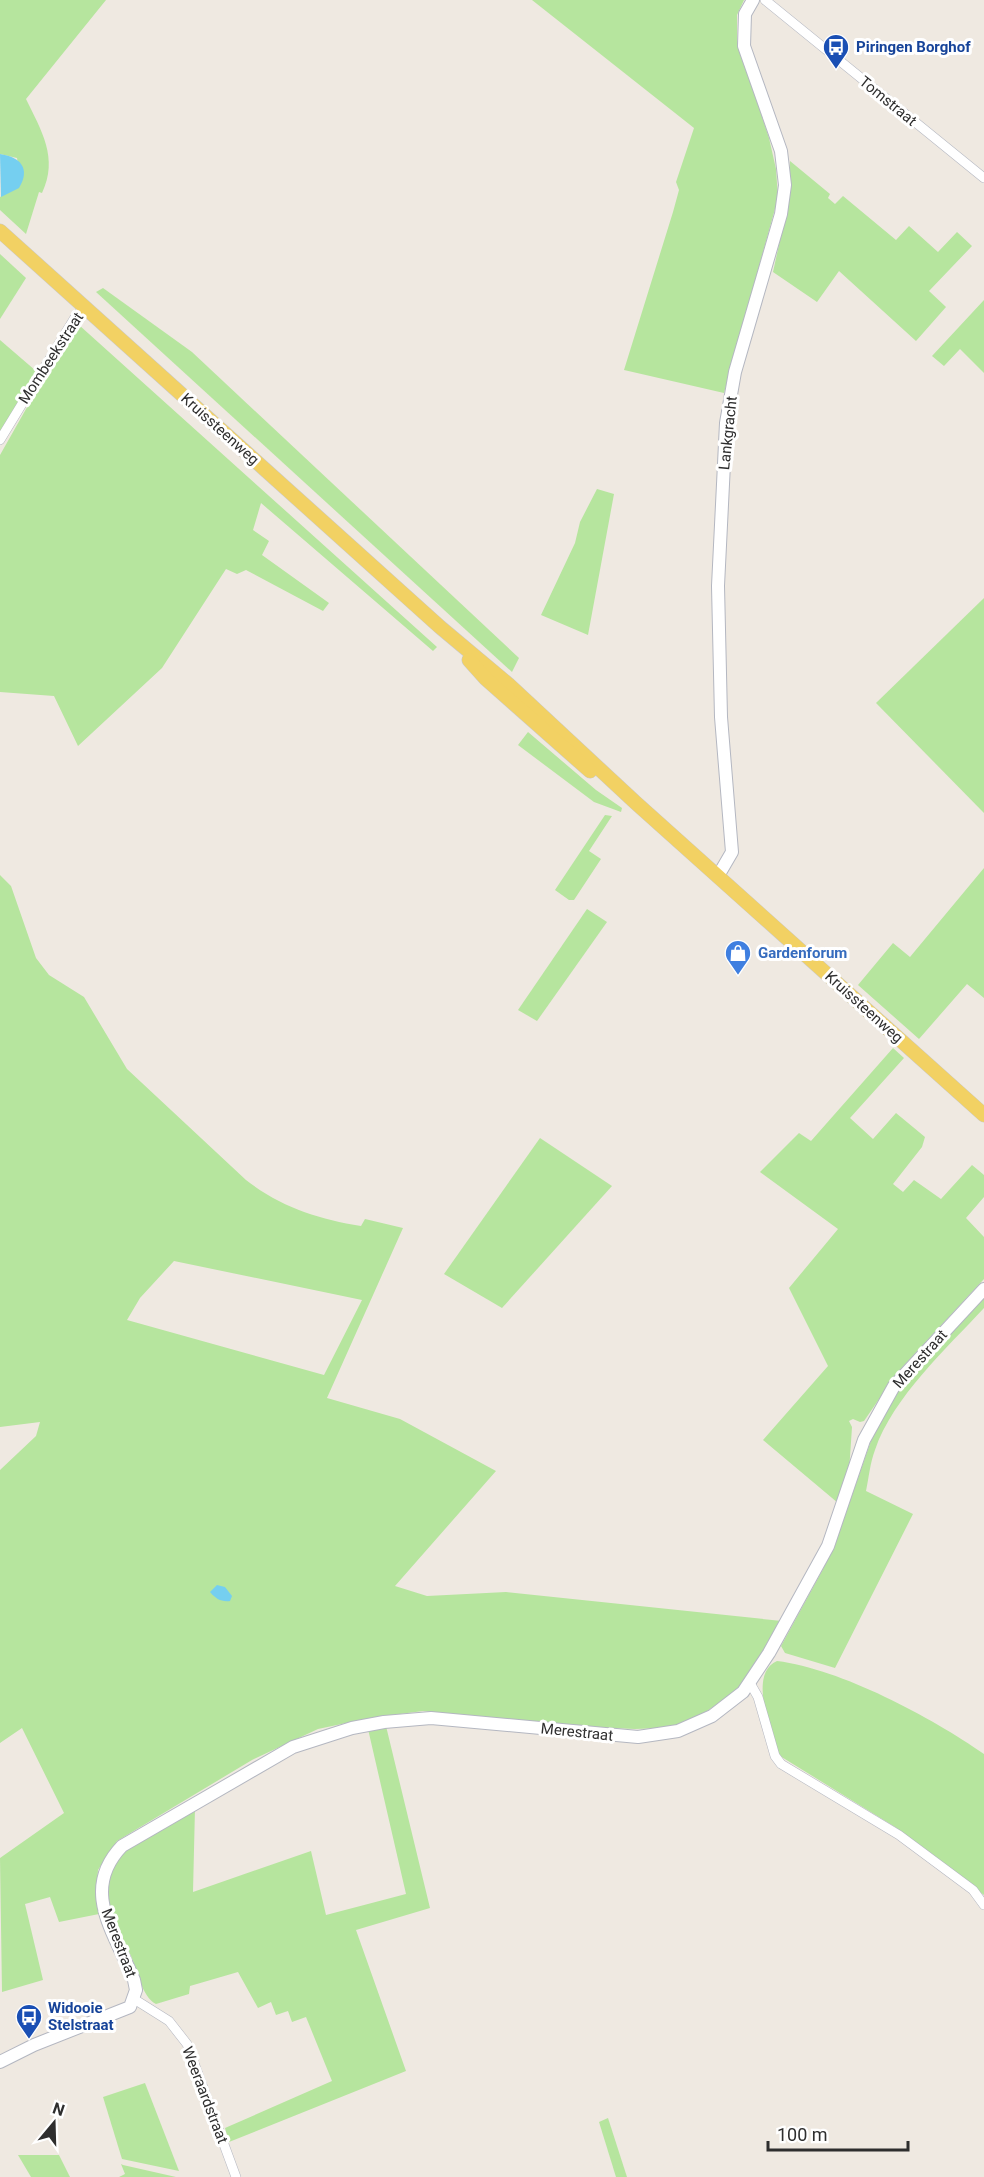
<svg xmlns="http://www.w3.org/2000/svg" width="984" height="2177" viewBox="0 0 984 2177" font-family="Roboto,sans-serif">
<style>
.green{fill:#b6e59e;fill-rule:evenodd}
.water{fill:#75cff0}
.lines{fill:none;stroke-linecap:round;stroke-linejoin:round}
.street-casing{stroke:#b4b7c1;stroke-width:10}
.secondary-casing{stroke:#b4b7c1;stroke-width:14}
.primary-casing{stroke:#c9c9c9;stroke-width:15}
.street{stroke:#fff;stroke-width:9}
.secondary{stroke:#fff;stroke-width:12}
.primary{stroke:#f2d163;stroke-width:14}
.labels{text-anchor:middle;stroke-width:6;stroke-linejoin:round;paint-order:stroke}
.transit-label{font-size:15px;font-weight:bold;fill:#164399;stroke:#fff;text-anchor:start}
.street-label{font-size:15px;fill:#2e2e2e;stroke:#fff}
.shop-label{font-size:15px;font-weight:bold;fill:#366cbe;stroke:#fff;text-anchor:start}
</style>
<rect width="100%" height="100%" fill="#efe9e1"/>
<g class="green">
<path d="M0,0H106L26,99C41,130 59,158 42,193L39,192L26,234L0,210V197L21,184L17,158L0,154Z"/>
<polygon points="532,0 744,0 737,15 737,40 769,138 776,169 778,198 724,393 624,370 673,212 679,190 676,182 694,128"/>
<polygon points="790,161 830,194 828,198 835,204 843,196 896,240 909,226 938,252 957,232 972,246 929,291 946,307 916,341 839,271 817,302 773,272 789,199"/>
<polygon points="0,254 26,278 0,319"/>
<polygon points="103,288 192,352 519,658 512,672 96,292"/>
<polygon points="984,300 984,373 960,349 944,366 932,356"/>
<polygon points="79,325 437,647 433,651 261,503 253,530 269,541 262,555 329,603 323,611 246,570 237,574 226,569 162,668 78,746 54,696 0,692 0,455 43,379"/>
<polygon points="0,340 36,371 0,433"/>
<polygon points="597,489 614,494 588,635 541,615 575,543 580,522"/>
<polygon points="984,598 984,813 876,703"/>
<polygon points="528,732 596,790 622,808 621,812 594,802 518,745"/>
<polygon points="605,815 612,816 589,851 601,859 574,900 569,900 555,890"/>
<polygon points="984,868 984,998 967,984 919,1039 858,985 893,943 910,957"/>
<path d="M0,875L11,886L36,958L49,975L84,997L127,1069L246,1180C281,1207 318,1219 361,1226L365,1219L403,1228L327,1398L400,1419L496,1471L395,1586L427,1596L506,1592L782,1621L739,1689L691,1722L662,1728L635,1729L565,1726L423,1711L370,1718L318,1729L252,1760L117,1841L98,1870L96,1897L99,1914L59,1922L50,1897L25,1904L43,1980L2,1992L0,1858L64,1813L22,1728L0,1743V1470L36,1436L40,1422L0,1427ZM174,1261L362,1300L324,1375L127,1320L140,1298Z"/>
<polygon points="587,909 607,922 537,1021 518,1010"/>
<polygon points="893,1048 904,1058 850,1118 873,1139 896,1113 925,1137 922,1147 893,1184 903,1192 914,1180 941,1199 972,1165 984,1175 984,1197 966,1218 984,1237 984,1279 897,1373 864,1421 860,1422 853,1419 849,1421 852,1427 849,1472 838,1503 763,1440 828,1366 789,1288 838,1229 760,1172 799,1133 811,1141"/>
<polygon points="540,1138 612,1186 502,1308 444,1274"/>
<path d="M984,1296V1308C947,1348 893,1397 875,1450C870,1463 869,1477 866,1491L913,1514L835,1668L785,1653L781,1646L822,1571L840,1530L875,1429L905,1379Z"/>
<path d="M777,1661C841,1669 931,1717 984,1754V1895L895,1827L780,1756C772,1733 747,1674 777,1661Z"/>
<path d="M386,1726L430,1908L356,1930L406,2071L229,2142L225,2128L332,2081L306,2017L292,2022L288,2011L276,2015L271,2002L258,2008L238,1972L190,1986L189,1994L156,2004C142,1997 137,1970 131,1956C122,1936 109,1914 106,1892C101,1850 166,1825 195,1808L193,1892L311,1851L326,1915L406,1894L368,1729Z"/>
<polygon points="145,2083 179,2171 122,2159 103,2097"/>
<polygon points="608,2118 627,2177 616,2177 599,2122"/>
<polygon points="18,2155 59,2155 70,2177 31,2177"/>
<polygon points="121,2164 123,2165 176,2177 119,2177 125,2174"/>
</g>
<g class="water">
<path d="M0,154C20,157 31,168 19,188L1,197Z"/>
<path d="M217,1585L225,1587L232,1596L230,1601C221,1602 216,1599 210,1592Z"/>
</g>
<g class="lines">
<g class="street-casing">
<g id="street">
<polyline points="765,0 984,178"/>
<polyline points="0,440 74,319 85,307"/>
<polyline points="750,1683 758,1697 775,1756 781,1764 899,1835 973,1890 984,1905"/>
<polyline points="134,1999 169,2021 187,2044 236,2177"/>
</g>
</g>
<g class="secondary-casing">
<g id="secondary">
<polyline points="718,876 732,852 721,717 718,586 726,423 735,372 781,214 785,185 781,151 744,46 745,14 753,0"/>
<path d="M0,2062L34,2045L130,2007L136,1990L134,1980C114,1932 80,1890 122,1846L293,1747L352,1728L384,1722L431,1718L638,1737L678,1731L712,1716L743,1692L769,1653L828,1546L864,1440L894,1386L984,1289"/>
</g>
</g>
<g class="primary-casing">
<g id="primary">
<polyline points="0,231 440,627 508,684 636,803 984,1115"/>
<polyline points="469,660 486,679 590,771"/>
</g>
</g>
<use href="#street" class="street"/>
<use href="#secondary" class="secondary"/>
<use href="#primary" class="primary"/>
</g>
<defs>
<g id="bus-pin" transform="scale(1.35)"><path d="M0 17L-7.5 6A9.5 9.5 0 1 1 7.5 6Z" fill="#1a4fb4" stroke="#fff"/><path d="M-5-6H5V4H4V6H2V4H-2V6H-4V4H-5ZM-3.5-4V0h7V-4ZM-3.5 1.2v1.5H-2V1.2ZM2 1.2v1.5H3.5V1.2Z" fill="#fff"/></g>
<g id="shop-pin" transform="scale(1.35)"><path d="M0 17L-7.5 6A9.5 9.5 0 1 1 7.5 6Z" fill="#3f7fe0" stroke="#fff"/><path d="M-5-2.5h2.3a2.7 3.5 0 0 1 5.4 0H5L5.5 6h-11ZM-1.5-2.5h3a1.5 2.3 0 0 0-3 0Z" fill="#fff"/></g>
</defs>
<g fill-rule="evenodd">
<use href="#bus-pin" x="836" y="47"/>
<use href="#shop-pin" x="738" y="953"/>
<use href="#bus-pin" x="29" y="2017"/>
</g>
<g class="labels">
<g class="transit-label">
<text x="856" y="52">Piringen Borghof</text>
<text x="48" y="2013">Widooie<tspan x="48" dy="17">Stelstraat</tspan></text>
</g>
<g class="street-label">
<text transform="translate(888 101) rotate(39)" y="5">Tomstraat</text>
<text transform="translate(51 358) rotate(-57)" y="5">Mombeekstraat</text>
<text transform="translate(220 429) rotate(42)" y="5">Kruissteenweg</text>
<text transform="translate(728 433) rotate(-84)" y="5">Lankgracht</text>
<text transform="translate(864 1007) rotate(42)" y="5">Kruissteenweg</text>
<text transform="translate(920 1359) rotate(-48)" y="5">Merestraat</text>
<text transform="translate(577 1732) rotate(6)" y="5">Merestraat</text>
<text transform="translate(119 1943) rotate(69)" y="5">Merestraat</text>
<text transform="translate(205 2095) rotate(69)" y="5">Weeraardstraat</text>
</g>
<g class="shop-label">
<text x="758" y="958">Gardenforum</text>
</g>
</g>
<g transform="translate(54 2123) rotate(19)" stroke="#ffffff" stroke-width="4.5" paint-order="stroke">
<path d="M0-4.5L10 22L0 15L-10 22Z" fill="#2e2e2e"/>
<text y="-9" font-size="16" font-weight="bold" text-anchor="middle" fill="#2e2e2e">N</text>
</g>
<path d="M768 2141v9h140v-9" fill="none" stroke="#2e2e2e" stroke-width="3"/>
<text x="777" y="2141" font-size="18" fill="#2e2e2e" stroke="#ffffff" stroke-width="4.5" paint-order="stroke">100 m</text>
</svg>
